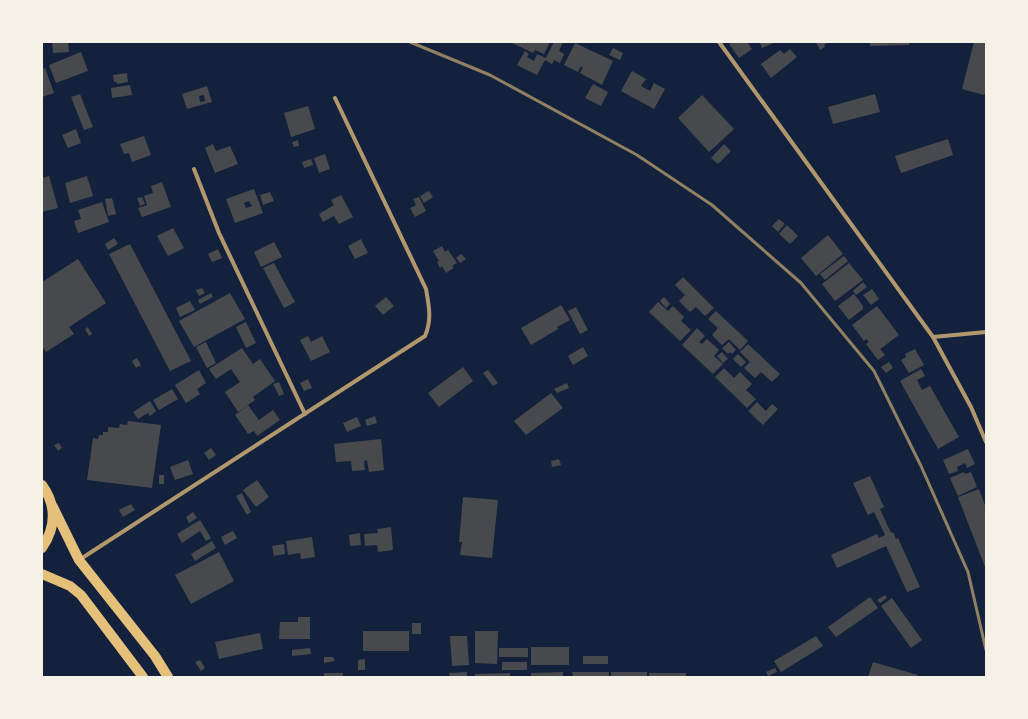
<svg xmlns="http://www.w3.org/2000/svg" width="1028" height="719" viewBox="0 0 1028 719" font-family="'Work Sans',sans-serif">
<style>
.building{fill:#48494c;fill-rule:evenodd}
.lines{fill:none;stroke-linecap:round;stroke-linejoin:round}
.minor{stroke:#b1986c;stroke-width:4}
.primary{stroke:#e5c07b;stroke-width:10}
.rail{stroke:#918062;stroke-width:3}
</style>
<rect width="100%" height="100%" fill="#14213d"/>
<g class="building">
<polygon points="52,42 68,42 69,52 53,53"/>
<polygon points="510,42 550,42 544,54 535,50 533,53"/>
<polygon points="554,42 563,42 559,51 564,54 560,63 554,60 552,64 545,60 537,75 517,65 525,51 529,54 527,57 534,61 537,54 546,58"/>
<polygon points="732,42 747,42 752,49 739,58 729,44"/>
<polygon points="761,42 776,42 762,48 760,43"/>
<polygon points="816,42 828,42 824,45 825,47 820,50"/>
<polygon points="870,42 909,42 909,45 870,46"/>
<polygon points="974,42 986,42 986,92 984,95 962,89"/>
<polygon points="575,43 613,61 602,85 580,73 583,68 581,66 578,72 564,65"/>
<polygon points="613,48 623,53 620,60 609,55"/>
<polygon points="790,49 797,57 771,78 761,64 780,50 784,54"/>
<polygon points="81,52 88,71 56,83 49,65"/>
<polygon points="45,68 54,93 42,97 42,69"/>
<polygon points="632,71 646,79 641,86 650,91 654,83 665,89 654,109 621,91"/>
<polygon points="127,73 128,82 117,84 117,82 114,82 113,75"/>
<polygon points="593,84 608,92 601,106 585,98"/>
<polygon points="130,85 132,95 112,98 111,88"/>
<path d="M207,86L212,102L187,109L182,94ZM204,95L205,101L200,102L199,96Z"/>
<polygon points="80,94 93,127 84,130 71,97"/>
<polygon points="875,94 880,112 833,124 828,107"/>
<polygon points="702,95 734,129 709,152 678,118"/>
<polygon points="308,106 315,129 291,137 284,113"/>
<polygon points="76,129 81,143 68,148 62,135"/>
<polygon points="144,136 151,155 132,162 129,153 124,154 120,144"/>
<polygon points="948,139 953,155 901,173 895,156"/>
<polygon points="298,140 299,146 294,147 292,142"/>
<polygon points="213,144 216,151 230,146 238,164 215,173 205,148"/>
<polygon points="724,144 731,151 718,164 711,158"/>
<polygon points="325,154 330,169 319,173 314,158"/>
<polygon points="311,159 313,165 304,168 302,162"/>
<polygon points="49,176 58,208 42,212 42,178"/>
<polygon points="87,176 93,196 70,203 65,183"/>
<polygon points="162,182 171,207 142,217 138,208 147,205 144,196 153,193 151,186"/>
<path d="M254,189L263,213L235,223L226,199ZM249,201L252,206L246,208L244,203Z"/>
<polygon points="429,191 433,197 424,203 420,196"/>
<polygon points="270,192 274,201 263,205 260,195"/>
<polygon points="341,195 353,217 339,224 334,216 323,222 319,214 334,205 331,200"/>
<polygon points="142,197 145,204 140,206 137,198"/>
<polygon points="419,197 426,211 415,217 410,208 416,205 413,199"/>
<polygon points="112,198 116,214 108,216 105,199"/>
<polygon points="102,202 109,222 78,233 74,221 81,219 78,210"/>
<polygon points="779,219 785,224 778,232 772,226"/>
<polygon points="787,225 798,236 790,244 779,234"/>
<polygon points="173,228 184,248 168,256 157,236"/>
<polygon points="828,235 843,254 816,276 801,258"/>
<polygon points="114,238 118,244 108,250 105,244"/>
<polygon points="361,239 368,253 355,259 348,246"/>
<polygon points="274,242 282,257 261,267 254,252"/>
<polygon points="130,244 191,361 170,371 109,254"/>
<polygon points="442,246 445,252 448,250 457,263 452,266 454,268 446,273 442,266 440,268 437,262 439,261 433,251"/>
<polygon points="218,249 222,258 212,262 208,254"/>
<polygon points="461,254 466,259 460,263 456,258"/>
<polygon points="844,256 848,261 825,280 820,274"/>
<polygon points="78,259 106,303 69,327 74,334 46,352 42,346 42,282"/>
<polygon points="274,263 295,302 284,308 263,268"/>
<polygon points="849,263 863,280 835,301 822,284"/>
<polygon points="683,277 714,308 705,316 696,307 690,312 679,301 685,295 675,285"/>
<polygon points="863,282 867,287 856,295 853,291"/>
<polygon points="202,288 205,293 199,296 196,290"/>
<polygon points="872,289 879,299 871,305 863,295"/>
<polygon points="211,293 213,297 200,304 198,300"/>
<polygon points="230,293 245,319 194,347 179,321"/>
<polygon points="854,294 863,306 863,309 849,320 838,306"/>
<polygon points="386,297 394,306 383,315 375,306"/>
<polygon points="664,297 670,304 666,308 660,301"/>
<polygon points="190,301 195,310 180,317 176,308"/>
<polygon points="658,302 668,311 673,306 684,317 681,321 691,330 680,341 649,312"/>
<polygon points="561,305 570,320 557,327 558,329 531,345 521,328"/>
<polygon points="877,306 899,335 880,349 885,355 878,360 866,344 869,342 866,339 864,341 852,325"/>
<polygon points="576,307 588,330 580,334 568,311"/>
<polygon points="716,311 748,341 740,350 729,339 722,345 712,335 718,328 708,319"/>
<polygon points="246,322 256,343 246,348 236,327"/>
<polygon points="88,327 92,334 89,336 85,329"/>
<polygon points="697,328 705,336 699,342 702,344 707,339 719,350 714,356 723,364 713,374 682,345"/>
<polygon points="308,336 311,342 322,336 330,352 311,361 300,340"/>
<polygon points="206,342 216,363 207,368 196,347"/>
<polygon points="729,342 736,350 732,354 730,352 728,354 722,348"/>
<polygon points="748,344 780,374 772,382 761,372 755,378 744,368 750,362 740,352"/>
<polygon points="583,347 588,356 573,365 568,356"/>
<polygon points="242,348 253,364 260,359 275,381 253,397 255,400 238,412 225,392 240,382 231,369 216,379 209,369"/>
<polygon points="915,349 924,365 909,373 901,360 906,357 905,354"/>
<polygon points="722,352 728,359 723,363 717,356"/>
<polygon points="738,354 746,362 741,367 733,359"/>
<polygon points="137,358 141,365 136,368 132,361"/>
<polygon points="889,362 893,368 886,373 881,367"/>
<polygon points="463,367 473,381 439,407 428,393"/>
<polygon points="724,368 734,378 740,372 752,384 746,390 756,399 747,408 715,377"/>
<polygon points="921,369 925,376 917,380 922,390 930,386 959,437 938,449 900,381"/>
<polygon points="199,370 206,383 197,389 200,394 186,403 175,385"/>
<polygon points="488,370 498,383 493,386 483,373"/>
<polygon points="308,379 312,388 304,391 300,383"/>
<polygon points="279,382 284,394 279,396 273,384"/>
<polygon points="567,383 569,388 557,393 554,389"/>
<polygon points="172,389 178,399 159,410 153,400"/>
<polygon points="551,393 563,408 526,435 514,421"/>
<polygon points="150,401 156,411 150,416 148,413 138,419 133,412"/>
<polygon points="757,402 766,411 772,404 778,409 763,425 748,411"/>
<polygon points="248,405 259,420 273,410 280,420 257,436 254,431 248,434 235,415"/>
<polygon points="375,416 377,423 367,426 365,420"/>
<polygon points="357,417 361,426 347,432 343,423"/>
<polygon points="128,421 161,425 152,488 87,480 93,438 98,439 99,435 103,435 103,432 108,432 108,427 119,428 120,424 127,425"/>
<polygon points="381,439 384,470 369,472 367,460 364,461 365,470 352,471 351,461 336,462 334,444"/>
<polygon points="59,443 62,448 58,451 54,445"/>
<polygon points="211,448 216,455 209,460 204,453"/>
<polygon points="968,449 975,464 967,468 965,463 957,467 958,471 949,474 943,460"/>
<polygon points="559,459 561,465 552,467 551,461"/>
<polygon points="188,460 193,474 175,480 170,467"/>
<polygon points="964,472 965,474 971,472 977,487 958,496 950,478"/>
<rect x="159" y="475" width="5" height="9"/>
<polygon points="870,476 884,507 880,509 891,533 893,532 896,539 898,538 920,587 907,592 886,546 837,568 831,555 877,534 879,538 885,535 874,512 868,515 853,483"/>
<polygon points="257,480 269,497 256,507 243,490"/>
<polygon points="979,489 986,508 986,566 985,567 958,497"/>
<polygon points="242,493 251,512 247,515 236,496"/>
<polygon points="463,497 498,500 492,558 460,555 462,542 459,542"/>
<polygon points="131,504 135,510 123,517 119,510"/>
<polygon points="193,512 197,518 189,523 186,517"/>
<polygon points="200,520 211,538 206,541 200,531 182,543 177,534"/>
<polygon points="391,527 393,550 378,552 377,545 365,546 364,534 378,533 377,529"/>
<polygon points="233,531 237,538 225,545 221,537"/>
<polygon points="360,533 361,545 350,546 349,535"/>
<polygon points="312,537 315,557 301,559 300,553 288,555 286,541"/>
<polygon points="212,541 216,548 195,561 191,554"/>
<polygon points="284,544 285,554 274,556 272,546"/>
<polygon points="219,552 234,581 191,604 175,575"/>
<polygon points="885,595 887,598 880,603 877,600"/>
<polygon points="870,597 878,608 836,637 828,627"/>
<polygon points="892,598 922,640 911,648 881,606"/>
<polygon points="298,617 310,617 310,639 279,639 280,622 298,622"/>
<rect x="412" y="623" width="9" height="11"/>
<rect x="363" y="631" width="46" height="20"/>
<polygon points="475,631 498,631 497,664 475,663"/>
<polygon points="260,633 263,649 219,659 215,642"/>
<polygon points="450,636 467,636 469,665 452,666"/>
<polygon points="816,636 823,646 781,672 774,661"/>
<rect x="531" y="647" width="38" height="18"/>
<polygon points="310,648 311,654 292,656 292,650"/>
<rect x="499" y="648" width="29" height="9"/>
<rect x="583" y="656" width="25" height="8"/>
<polygon points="324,657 333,657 335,661 324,663"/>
<polygon points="365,659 365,670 358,670 358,660"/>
<polygon points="200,660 205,668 201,671 195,662"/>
<rect x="502" y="662" width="25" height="8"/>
<polygon points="873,662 918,675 917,677 868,677"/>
<polygon points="775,668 777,672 768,676 766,672"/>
<polygon points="467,672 467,677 450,677 449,673"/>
<polygon points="563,672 563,677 531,677 531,673"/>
<polygon points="572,672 609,672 609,677 573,677"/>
<rect x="611" y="672" width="36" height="5"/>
<rect x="324" y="673" width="19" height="4"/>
<polygon points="510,673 510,677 475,677 475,674"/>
<rect x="649" y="673" width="37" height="4"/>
</g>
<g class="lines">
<g class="minor">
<polyline points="719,42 933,337 971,407 986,442"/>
<polyline points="194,169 219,233 305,414"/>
<polyline points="933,337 986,332"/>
<path d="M79,560L425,336C432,320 429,306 426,289L335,98"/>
</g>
<g class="primary">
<path d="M42,485C57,506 56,527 42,548"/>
<polyline points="53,507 79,560 155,656 168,677"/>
<polyline points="42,574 70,586 81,595 143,677"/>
</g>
<polyline class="rail" points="410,42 490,75 637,155 712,205 801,283 874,371 921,466 968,572 986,650"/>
</g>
<rect width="1028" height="719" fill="none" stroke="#f6f1e7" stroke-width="86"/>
</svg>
